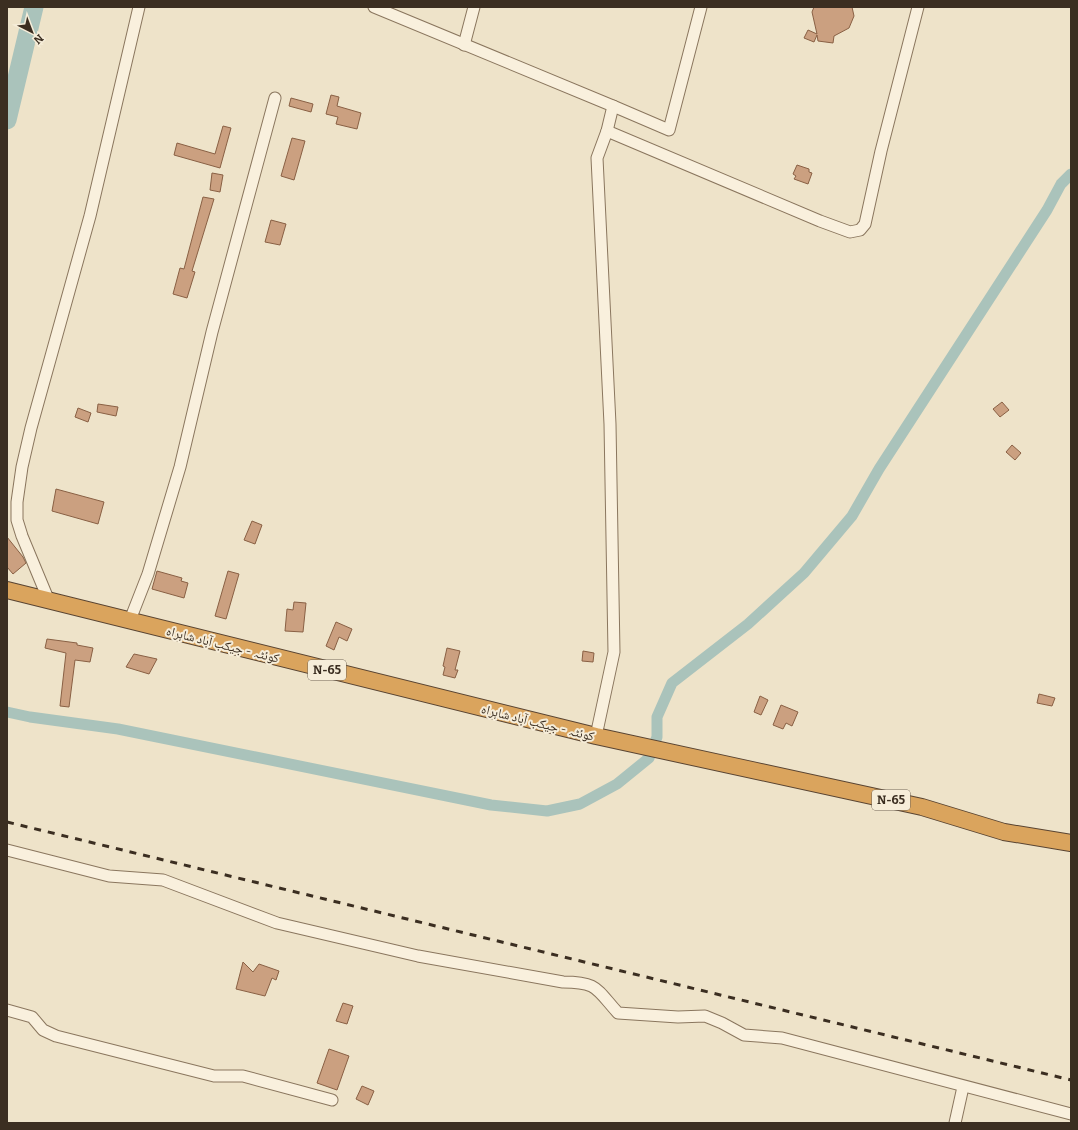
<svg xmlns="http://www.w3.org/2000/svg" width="1078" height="1130" viewBox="0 0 1078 1130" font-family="Bitter,'Noto Naskh Arabic',serif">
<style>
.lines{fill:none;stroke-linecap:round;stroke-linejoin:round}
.canal{stroke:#aac3bb;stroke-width:11}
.river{stroke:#aac3bb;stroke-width:19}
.building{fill:#cba080;stroke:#896044}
.minor-casing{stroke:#8a765e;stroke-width:13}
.highway-casing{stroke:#594432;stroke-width:18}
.minor{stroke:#f9f0dd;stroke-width:11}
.highway{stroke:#daa45d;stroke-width:16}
.rail{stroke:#3b2e21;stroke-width:3;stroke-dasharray:7 7;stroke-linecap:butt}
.labels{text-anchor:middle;stroke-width:4;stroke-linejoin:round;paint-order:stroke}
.shield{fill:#f6edd9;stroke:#736758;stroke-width:1}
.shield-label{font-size:12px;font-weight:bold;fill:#3b2e21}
.street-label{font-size:13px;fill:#3b2e21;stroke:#f6edd9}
</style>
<rect width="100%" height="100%" fill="#eee3c9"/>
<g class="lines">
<polyline class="canal" points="7,712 30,717 118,729 491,805 547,811 580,804 617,784 649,758 657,737 657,717 672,683 748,624 804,573 852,516 879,469 1047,210 1061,184 1071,174"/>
<polyline class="river" points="7,120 34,7"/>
</g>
<g class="building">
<polygon points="814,7 852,7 854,16 849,28 834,36 833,43 818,41 817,35 814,42 804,38 808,30 817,34 812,12"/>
<polygon points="331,95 339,97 337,106 361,113 357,129 336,124 338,117 326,114"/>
<polygon points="291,98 313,104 311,112 289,106"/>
<polygon points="223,126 231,128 220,168 174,155 177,143 215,154"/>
<polygon points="292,138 305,141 294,180 281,176"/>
<polygon points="797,165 809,169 809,172 812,173 808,184 794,179 796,176 793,174"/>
<polygon points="212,173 223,175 220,192 210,190"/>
<polygon points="203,197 214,199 192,271 195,272 187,298 173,294 180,268 184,269"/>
<polygon points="271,220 286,224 280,245 265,242"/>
<polygon points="1002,402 1009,410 1000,417 993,409"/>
<polygon points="98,404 118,407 116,416 97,412"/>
<polygon points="78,408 91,413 88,422 75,417"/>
<polygon points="1012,445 1021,453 1015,460 1006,452"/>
<polygon points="56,489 104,502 98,524 52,511"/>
<polygon points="252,521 262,525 255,544 244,540"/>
<polygon points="7,537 23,557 26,563 13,574 7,567"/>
<polygon points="157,571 182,578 181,581 188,583 184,598 152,589"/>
<polygon points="228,571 239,574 226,619 215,616"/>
<polygon points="294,602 306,603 303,632 285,631 287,609 293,610"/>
<polygon points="336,622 352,629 347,641 339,637 334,650 326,646"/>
<polygon points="47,639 77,643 77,645 93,648 90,662 75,660 69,707 60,706 66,653 45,648"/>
<polygon points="447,648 460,651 455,670 458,670 455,678 443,675 445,667 443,666"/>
<polygon points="583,651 594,653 593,662 582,661"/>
<polygon points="134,654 157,659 149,674 126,667"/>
<polygon points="1039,694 1055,698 1052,706 1037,703"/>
<polygon points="760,696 768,700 761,715 754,712"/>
<polygon points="781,705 798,712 792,726 786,723 783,729 773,725"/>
<polygon points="243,962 253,972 259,964 279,971 276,980 272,978 265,996 236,989"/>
<polygon points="343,1003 353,1006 347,1024 336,1021"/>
<polygon points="329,1049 349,1056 337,1090 317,1083"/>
<polygon points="362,1086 374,1091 368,1105 356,1099"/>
</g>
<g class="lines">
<g class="minor-casing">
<g id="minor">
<polyline points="374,7 613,106 607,131 597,158 610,424 614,652 596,736"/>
<polyline points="464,45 474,7"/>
<polyline points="613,106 669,130 701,7"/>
<polyline points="607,131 820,221 850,232 860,230 865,224 881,151 918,7"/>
<polyline points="49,601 22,536 17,520 17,502 22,467 31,428 90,216 139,7"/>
<polyline points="130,620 148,574 180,467 212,332 275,98"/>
<path d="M7,850L109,876L163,880L277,923L418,956L563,982C598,982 596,989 618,1013L678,1017L705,1016L722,1023L744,1035L782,1038L1071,1114"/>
<polyline points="7,1010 32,1017 43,1030 56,1036 214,1076 243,1076 332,1100"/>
<polyline points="955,1123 963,1087"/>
</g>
</g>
<g class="highway-casing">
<polyline id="highway" points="7,590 596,736 922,807 1004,832 1071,843"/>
</g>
<use href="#minor" class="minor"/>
<use href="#highway" class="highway"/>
<polyline class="rail" points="7,822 1071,1080"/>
</g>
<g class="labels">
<g class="shield">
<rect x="308" y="660" width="38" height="20" rx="3"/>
<rect x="872" y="790" width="38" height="20" rx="3"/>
</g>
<g class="shield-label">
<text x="327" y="674">N-65</text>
<text x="891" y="804">N-65</text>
</g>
<g class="street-label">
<text transform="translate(223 644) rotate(14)" y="5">کوئٹہ - جیکب آباد شاہراہ</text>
<text transform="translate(538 722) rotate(14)" y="5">کوئٹہ - جیکب آباد شاہراہ</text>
</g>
</g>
<rect width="1078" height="1130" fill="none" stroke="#3b2e21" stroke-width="16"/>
<g transform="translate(32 32) rotate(138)" stroke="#f6edd9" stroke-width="3" paint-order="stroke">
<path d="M0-3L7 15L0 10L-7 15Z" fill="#3b2e21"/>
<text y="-6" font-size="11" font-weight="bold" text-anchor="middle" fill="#3b2e21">N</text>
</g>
</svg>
